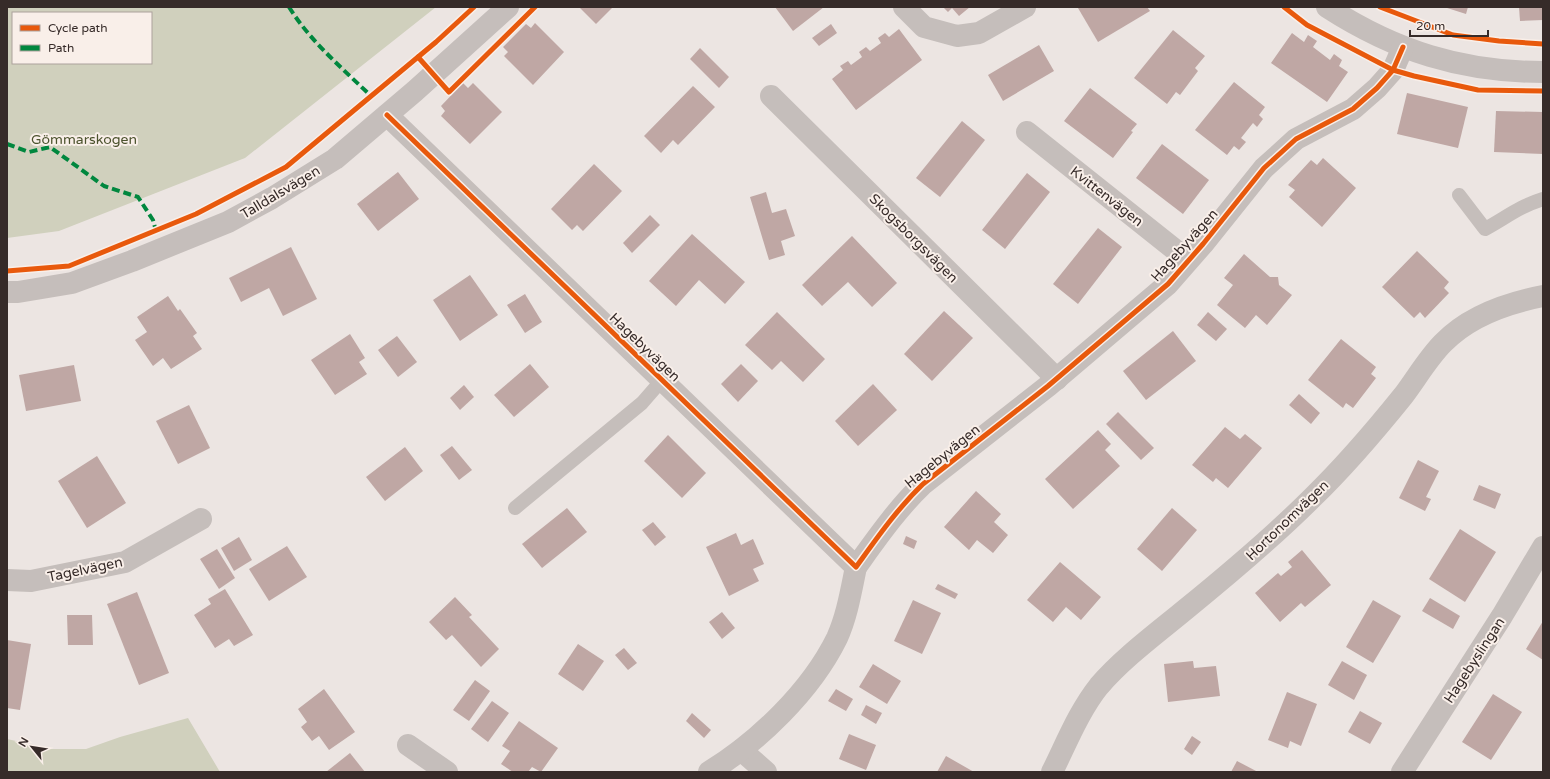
<svg xmlns="http://www.w3.org/2000/svg" width="1550" height="779" font-family="'Varela Round',sans-serif">
  <style>
    .green { fill: #d0d0bd; fill-rule: evenodd }
    .building { fill: #bfa7a4 }
    .lines { fill: none; stroke-linecap: round; stroke-linejoin: round }
    .lane { stroke: #c5bebb; stroke-width: 14 }
    .street { stroke: #c5bebb; stroke-width: 22 }
    .quiet { stroke: #00873e; stroke-width: 4; stroke-dasharray: 8 4; stroke-linecap: butt }
    .cycleway-casing { stroke: #f9efe9; stroke-width: 8 }
    .cycleway { stroke: #e8590c; stroke-width: 5 }
    .labels { text-anchor: middle; stroke-width: 4; stroke-linejoin: round; paint-order: stroke }
    .park-label { font-size: 14px; fill: #4c532e; stroke: #f9efe9 }
    .street-label { font-size: 14px; fill: #362b29; stroke: #f9efe9 }
  </style>
  <rect width="100%" height="100%" fill="#ece5e2"/>
  <g class="green">
    <path d="M7 7H436L245 158 59 231 7 238ZM13 13H151V63H13Z"/>
    <path d="M188 718 220 772H7V739L52 749H86L120 737Z"/>
  </g>
  <g class="building">
    <path d="M579 7H613L596 24Z"/>
    <path d="M775 7H824L793 31Z"/>
    <path d="M943 7H970L959 16 952 8 948 12Z"/>
    <path d="M1080 7H1147L1150 11 1098 42 1078 8Z"/>
    <path d="M1444 7H1468L1466 14Z"/>
    <path d="M1519 7H1543V20L1520 21Z"/>
    <path d="M535 23 564 52 533 85 504 56 508 52 503 47 526 24 531 28Z"/>
    <path d="M831 24 837 33 819 46 812 38Z"/>
    <path d="M899 29 922 60 856 110 832 79 843 70 840 66 848 61 851 65 862 57 859 52 866 47 870 51 881 43 878 38 885 33 889 37Z"/>
    <path d="M1173 30 1205 56 1195 68 1198 71 1180 95 1176 92 1167 104 1134 78Z"/>
    <path d="M1292 33 1304 42 1308 35 1317 41 1313 47 1330 60 1334 54 1342 60 1339 66 1348 72 1327 102 1271 63Z"/>
    <path d="M1039 45 1054 71 1003 101 988 75Z"/>
    <path d="M700 48 729 77 719 88 690 59Z"/>
    <path d="M1234 82 1265 107 1259 115 1263 119 1257 127 1253 123 1241 138 1246 142 1239 150 1234 146 1227 155 1195 130Z"/>
    <path d="M463 83 468 88 473 83 502 112 470 144 441 116 445 111 441 106Z"/>
    <path d="M693 86 715 107 678 145 673 140 661 153 644 136Z"/>
    <path d="M1090 88 1137 124 1131 131 1133 132 1113 158 1064 121Z"/>
    <path d="M1407 93 1468 107 1458 148 1397 134Z"/>
    <path d="M1496 111 1543 112V154L1494 152Z"/>
    <path d="M962 121 985 140 940 197 916 178Z"/>
    <path d="M1162 144 1209 180 1183 214 1136 178Z"/>
    <path d="M1323 158 1356 188 1322 227 1289 197 1295 190 1288 185 1311 160 1317 165Z"/>
    <path d="M594 164 622 191 583 231 577 225 572 230 551 209Z"/>
    <path d="M398 172 419 199 378 231 357 204Z"/>
    <path d="M1027 173 1050 192 1005 249 982 230Z"/>
    <path d="M766 192 772 213 786 209 795 236 781 241 785 255 769 260 750 197Z"/>
    <path d="M650 215 660 225 632 253 623 243Z"/>
    <path d="M1098 228 1122 247 1078 304 1053 284Z"/>
    <path d="M692 234 745 282 725 304 699 280 676 306 649 281Z"/>
    <path d="M852 236 897 283 872 307 848 282 822 306 802 285Z"/>
    <path d="M291 247 317 299 283 316 269 288 241 302 229 278Z"/>
    <path d="M1417 251 1449 282 1444 288 1449 293 1425 318 1420 312 1414 318 1382 287Z"/>
    <path d="M1244 254 1270 277H1278L1279 285 1292 295 1267 325 1256 315 1245 328 1217 305 1233 285 1224 278Z"/>
    <path d="M470 275 498 315 460 341 433 300Z"/>
    <path d="M525 294 542 322 525 333 507 305Z"/>
    <path d="M168 296 178 311 180 309 197 333 193 336 202 349 171 369 163 358 153 366 135 340 147 332 137 317Z"/>
    <path d="M944 311 973 338 932 381 904 354Z"/>
    <path d="M777 312 825 359 803 382 781 361 772 370 745 345Z"/>
    <path d="M1208 312 1227 329 1216 341 1197 325Z"/>
    <path d="M1173 331 1196 361 1146 400 1123 371Z"/>
    <path d="M350 334 365 358 359 362 367 374 335 395 311 360Z"/>
    <path d="M397 336 417 362 398 377 378 350Z"/>
    <path d="M1341 339 1376 367 1371 374 1376 378 1353 408 1346 403 1343 408 1308 380Z"/>
    <path d="M530 364 549 387 514 417 494 395Z"/>
    <path d="M741 364 758 381 738 402 721 384Z"/>
    <path d="M74 365 81 401 26 411 19 375Z"/>
    <path d="M873 384 897 410 858 446 835 421Z"/>
    <path d="M464 385 474 397 460 410 450 398Z"/>
    <path d="M1299 394 1320 413 1311 424 1289 405Z"/>
    <path d="M189 405 210 448 178 464 156 421Z"/>
    <path d="M1118 412 1154 448 1141 460 1106 424Z"/>
    <path d="M1225 427 1240 439 1245 434 1262 448 1228 488 1216 478 1213 482 1192 465Z"/>
    <path d="M1098 430 1111 444 1105 450 1120 466 1073 509 1045 479Z"/>
    <path d="M668 435 706 473 682 498 644 461Z"/>
    <path d="M452 446 472 470 459 480 440 455Z"/>
    <path d="M405 447 423 471 385 501 366 477Z"/>
    <path d="M97 456 126 503 87 528 58 481Z"/>
    <path d="M1418 460 1439 471 1426 497 1431 499 1425 511 1399 498Z"/>
    <path d="M1479 485 1501 494 1495 509 1473 500Z"/>
    <path d="M976 491 1001 514 994 522 1008 535 993 553 977 540 969 550 944 527Z"/>
    <path d="M567 508 587 532 542 568 522 544Z"/>
    <path d="M1172 508 1197 530 1162 571 1137 549Z"/>
    <path d="M653 522 666 537 655 546 642 530Z"/>
    <path d="M1460 529 1496 552 1465 602 1429 579Z"/>
    <path d="M736 533 741 545 753 539 764 564 753 569 759 581 729 596 706 547Z"/>
    <path d="M906 536 917 541 914 549 903 544Z"/>
    <path d="M239 537 252 560 234 571 221 548Z"/>
    <path d="M287 546 307 577 269 601 249 569Z"/>
    <path d="M217 549 235 578 219 589 200 559Z"/>
    <path d="M1302 550 1331 585 1305 607 1301 603 1280 622 1255 593 1278 573 1281 576 1292 567 1288 562Z"/>
    <path d="M1060 562 1101 597 1081 620 1066 607 1053 622 1027 600Z"/>
    <path d="M938 584 958 594 955 599 935 589Z"/>
    <path d="M225 589 253 635 234 646 229 639 215 648 194 615 211 604 208 599Z"/>
    <path d="M137 592 169 673 139 685 107 604Z"/>
    <path d="M455 597 472 615 469 617 499 649 481 667 452 635 446 640 429 622Z"/>
    <path d="M1430 598 1460 616 1453 629 1422 611Z"/>
    <path d="M913 600 941 613 922 654 894 641Z"/>
    <path d="M1373 600 1401 616 1373 663 1346 647Z"/>
    <path d="M722 612 735 628 722 639 709 622Z"/>
    <path d="M67 615H92L93 645H68Z"/>
    <path d="M1543 621V660L1526 649Z"/>
    <path d="M7 640 31 644 20 710 7 708Z"/>
    <path d="M578 644 604 661 583 691 558 674Z"/>
    <path d="M624 648 637 663 628 670 615 655Z"/>
    <path d="M1193 661 1194 668 1216 666 1220 696 1168 702 1164 664Z"/>
    <path d="M1342 661 1367 675 1354 700 1328 685Z"/>
    <path d="M873 664 901 681 887 704 859 687Z"/>
    <path d="M475 680 490 691 469 721 453 710Z"/>
    <path d="M324 689 355 732 329 750 319 736 312 741 301 727 307 722 298 709Z"/>
    <path d="M836 689 853 699 846 711 828 701Z"/>
    <path d="M1287 692 1317 704 1301 746 1290 741 1288 748 1268 740Z"/>
    <path d="M1493 694 1522 712 1491 760 1462 742Z"/>
    <path d="M492 701 509 713 488 742 471 729Z"/>
    <path d="M866 705 882 713 876 724 861 715Z"/>
    <path d="M1360 711 1382 723 1370 744 1348 732Z"/>
    <path d="M692 713 711 730 704 738 686 721Z"/>
    <path d="M519 721 558 748 541 772 532 767 528 772H513L501 764 510 751 502 746Z"/>
    <path d="M849 734 876 745 866 770 839 759Z"/>
    <path d="M1192 736 1201 742 1192 755 1184 749Z"/>
    <path d="M350 753 365 772H326Z"/>
    <path d="M946 756 974 772H937Z"/>
    <path d="M1237 761 1258 772H1231Z"/>
  </g>
  <g class="lines">
    <g class="lane">
      <path d="M1459 195 1485 229C1507 217 1518 207 1543 199"/>
      <path d="M515 508 642 403 662 380"/>
    </g>
    <g class="street">
      <path d="M904 7 924 27 957 36 979 33 1025 7"/>
      <path d="M1327 7C1395 51 1462 72 1543 72"/>
      <path d="M771 96 1057 379"/>
      <path d="M387 115 856 567C877 538 897 509 923 484L1048 386 1168 284 1203 244 1264 168 1296 139 1353 109 1377 88 1393 70 1403 47"/>
      <path d="M1027 132 1188 260"/>
      <path d="M7 292H18L72 283 132 261 228 222 272 198 335 159 415 91 508 7"/>
      <path d="M7 580 31 581 125 562 201 519"/>
      <path d="M408 745 447 772"/>
      <path d="M741 750 766 772"/>
      <path d="M709 772C758 742 811 691 837 638 847 616 851 591 856 567"/>
      <path d="M1052 772C1066 744 1079 711 1099 686 1123 658 1157 633 1186 609 1229 574 1272 538 1312 498 1345 466 1374 432 1403 396 1416 379 1428 358 1443 343 1469 316 1507 303 1543 296"/>
      <path d="M1402 772 1502 616 1543 547"/>
    </g>
    <g class="quiet">
      <path d="M289 7C310 41 342 68 371 96"/>
      <path d="M7 144 29 152 50 147 104 186 138 197 153 220 156 231"/>
    </g>
    <g class="cycleway-casing">
      <g id="cycleway">
        <path d="M1284 7 1307 25 1393 70 1414 76 1478 90 1543 91"/>
        <path d="M1380 7 1453 35 1499 41 1543 44"/>
        <path d="M418 57 449 92 535 7"/>
        <path d="M387 115 856 567C877 538 897 509 923 484L1048 386 1168 284 1203 244 1264 168 1296 139 1353 109 1377 88 1393 70 1403 47"/>
        <path d="M7 271 69 266 196 214 286 167 436 42 474 7"/>
      </g>
    </g>
    <use href="#cycleway" class="cycleway"/>
  </g>
  <g class="labels">
    <g class="park-label">
      <text x="84" y="144">Gömmarskogen</text>
    </g>
    <g class="street-label">
      <text transform="translate(280 192) rotate(-31)" y="5">Talldalsvägen</text>
      <text transform="translate(1107 196) rotate(38)" y="5">Kvittenvägen</text>
      <text transform="translate(914 238) rotate(45)" y="5">Skogsborgsvägen</text>
      <text transform="translate(1184 245) rotate(-48)" y="5">Hagebyvägen</text>
      <text transform="translate(645 347) rotate(44)" y="5">Hagebyvägen</text>
      <text transform="translate(942 456) rotate(-39)" y="5">Hagebyvägen</text>
      <text transform="translate(1287 520) rotate(-44)" y="5">Hortonomvägen</text>
      <text transform="translate(85 569) rotate(-12)" y="5">Tagelvägen</text>
      <text transform="translate(1474 660) rotate(-57)" y="5">Hagebyslingan</text>
    </g>
  </g>
  <rect width="1550" height="779" fill="none" stroke="#362b29" stroke-width="16"/>
  <rect x="12" y="12" width="140" height="52" fill="#f9efe9" stroke="#aba19c"/>
  <rect x="20" y="25" width="20" height="6" fill="#e8590c" stroke="#aba19c"/>
  <text x="48" y="32" font-size="12" fill="#362b29">Cycle path</text>
  <rect x="20" y="45" width="20" height="6" fill="#00873e" stroke="#aba19c"/>
  <text x="48" y="52" font-size="12" fill="#362b29">Path</text>
  <g transform="translate(32 747) rotate(300)" stroke="#f9efe9" stroke-width="3" paint-order="stroke">
  <path d="M0-3L7 15L0 10L-7 15Z" fill="#362b29"/>
  <text y="-6" font-size="11" font-weight="bold" text-anchor="middle" fill="#362b29">N</text>
  </g>
  <path d="M1410 30v6h78v-6" fill="none" stroke="#362b29" stroke-width="2"/>
  <text x="1416" y="30" font-size="12" fill="#362b29" stroke="#f9efe9" stroke-width="3" paint-order="stroke">20 m</text>
</svg>
